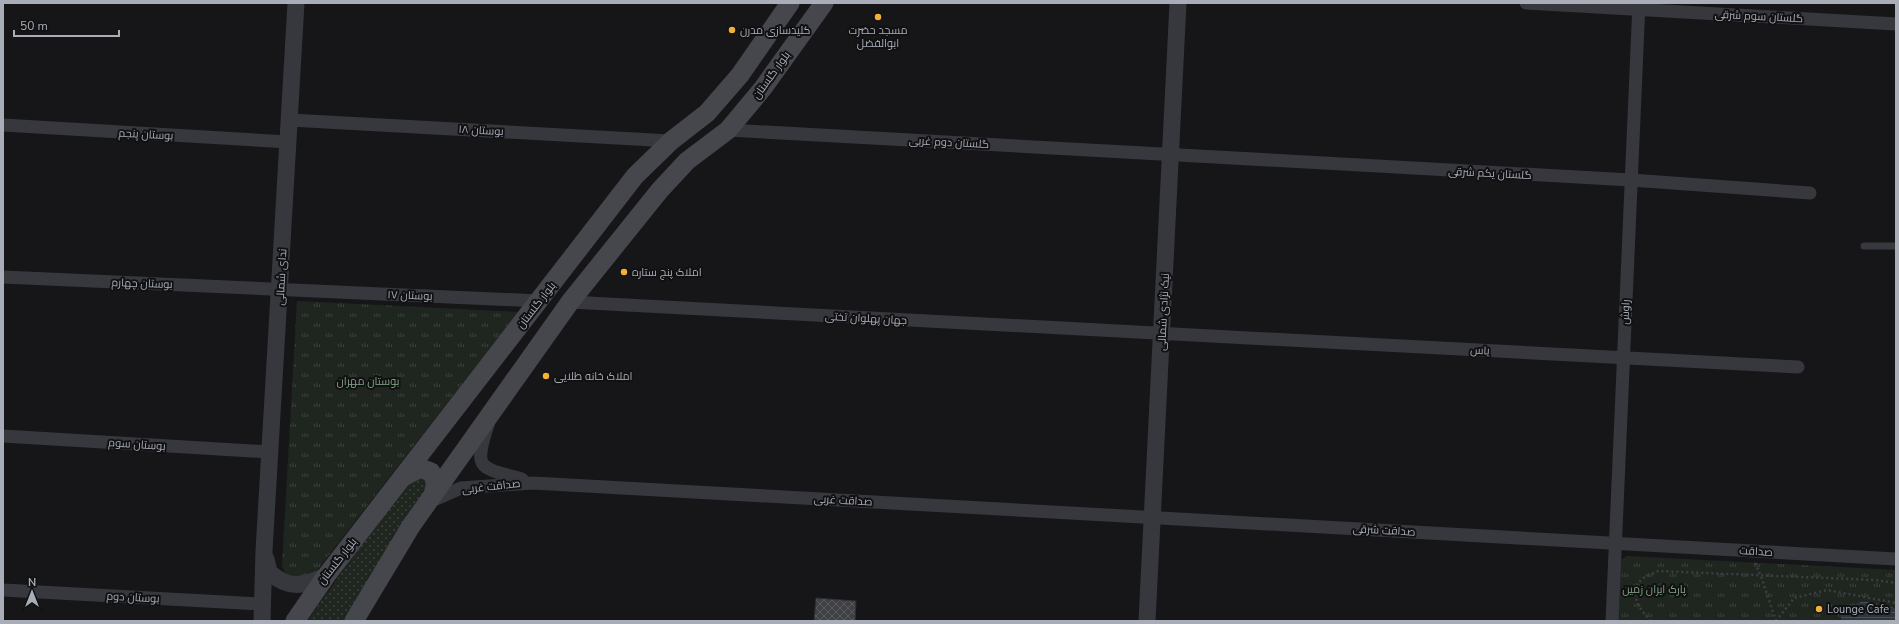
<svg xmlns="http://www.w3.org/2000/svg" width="1899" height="624" font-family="'Nunito Sans',Cairo,sans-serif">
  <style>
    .grass { fill: url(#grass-dots) }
    .park { fill: url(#park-tufts) }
    .water { fill: url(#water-rules) }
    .building { fill: url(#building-cross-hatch); stroke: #303034 }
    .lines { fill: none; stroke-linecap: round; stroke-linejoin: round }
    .path { stroke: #3d3f44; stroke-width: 2.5; stroke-dasharray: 2 3; stroke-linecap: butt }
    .service { stroke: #37383d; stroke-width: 7 }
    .minor { stroke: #37383d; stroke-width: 13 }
    .tertiary { stroke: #37383d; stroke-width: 17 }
    .secondary { stroke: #45474d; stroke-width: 19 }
    .poi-dot { fill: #f2b134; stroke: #111113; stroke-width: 1.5 }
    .labels { text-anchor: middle; stroke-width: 4; stroke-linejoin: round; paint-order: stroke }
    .street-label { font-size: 11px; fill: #a8adb8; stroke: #111113 }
    .poi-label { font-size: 11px; fill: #a8adb8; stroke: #111113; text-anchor: start }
    .park-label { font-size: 11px; fill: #7fa381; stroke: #111113 }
  </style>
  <defs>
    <pattern id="grass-dots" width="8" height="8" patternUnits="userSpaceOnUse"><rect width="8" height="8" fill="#1e261f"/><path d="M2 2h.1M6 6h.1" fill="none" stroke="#3c433d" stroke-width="1.8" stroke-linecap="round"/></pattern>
    <pattern id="park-tufts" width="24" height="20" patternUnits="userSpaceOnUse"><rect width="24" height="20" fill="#1e261f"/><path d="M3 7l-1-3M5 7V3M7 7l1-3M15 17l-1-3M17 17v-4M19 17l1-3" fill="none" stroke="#3c433d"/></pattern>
    <pattern id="water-rules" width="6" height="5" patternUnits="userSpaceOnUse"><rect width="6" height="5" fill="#2c353c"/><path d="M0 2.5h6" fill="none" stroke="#485056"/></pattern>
    <pattern id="building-cross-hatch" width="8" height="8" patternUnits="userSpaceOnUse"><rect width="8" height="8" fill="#404145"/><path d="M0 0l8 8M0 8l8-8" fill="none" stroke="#595a5e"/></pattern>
  </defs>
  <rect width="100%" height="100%" fill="#161618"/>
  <path class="grass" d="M415 477 425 478 430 490 347 621H307L407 481Z"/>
  <g class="park">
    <path d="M297 301 518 312 311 578 287 577 282 566Z"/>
    <path d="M1628 556 1896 570V621H1614L1620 560Z"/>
  </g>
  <path class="water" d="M1861 602H1869L1875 607 1888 606 1896 609V621H1841V616L1848 607Z"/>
  <path class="building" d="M816 598 856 601 855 621H814Z"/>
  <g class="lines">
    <g class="path">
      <path d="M1755 563 1761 576 1776 621"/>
      <path d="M1651 621C1640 610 1628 594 1641 580 1645 576 1653 574 1658 571L1875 580 1896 583"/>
      <path d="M1776 621 1794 598 1827 590 1896 603"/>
    </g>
    <path class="service" d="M1864 246H1896"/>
    <g class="minor">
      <path d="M1526 3 1896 24"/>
      <path d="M290 120 671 141"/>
      <path d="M3 125 288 142"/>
      <path d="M728 130 1631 180 1810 193"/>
      <path d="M3 277 539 301"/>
      <path d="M570 302 1798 367"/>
      <path d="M488 425C473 470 479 467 522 479"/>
      <path d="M3 436 270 452"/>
      <path d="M429 502 461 488 533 483 1896 559"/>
      <path d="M3 590 262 604"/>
      <path d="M1612 621 1639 3"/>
    </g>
    <g class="tertiary">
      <path d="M266 559 269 572C289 590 303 586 326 576"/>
      <path d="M262 621 264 551 296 3"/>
      <path d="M1147 621 1178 3"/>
    </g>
    <g class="secondary">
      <path d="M403 477 420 468 431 472 436 482 433 495"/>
      <path d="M295 621 326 576 635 176 671 141 707 113 740 75 790 3"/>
      <path d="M354 621 411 526 570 302 660 190 687 161 728 130 763 88 824 3"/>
    </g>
  </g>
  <g class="poi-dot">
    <circle cx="878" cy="17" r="4"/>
    <circle cx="732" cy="30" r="4"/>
    <circle cx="624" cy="272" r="4"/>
    <circle cx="546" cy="376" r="4"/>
    <circle cx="1819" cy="609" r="4"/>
  </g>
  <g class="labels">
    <g class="street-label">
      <text transform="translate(1759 16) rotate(3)" y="4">گلستان سوم شرقی</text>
      <text transform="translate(771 75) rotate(-54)" y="4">بلوار گلستان</text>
      <text transform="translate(481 130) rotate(3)" y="4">بوستان ۱۸</text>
      <text transform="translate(146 134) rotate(3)" y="4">بوستان پنجم</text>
      <text transform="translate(949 142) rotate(3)" y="4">گلستان دوم غربی</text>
      <text transform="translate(1490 173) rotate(3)" y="4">گلستان یکم شرقی</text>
      <text transform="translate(281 277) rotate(-87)" y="4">ندای شمالی</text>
      <text transform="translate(142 283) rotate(2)" y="4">بوستان چهارم</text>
      <text transform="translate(410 295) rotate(2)" y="4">بوستان ۱۷</text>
      <text transform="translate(536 305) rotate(-52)" y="4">بلوار گلستان</text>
      <text transform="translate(1163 312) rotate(-87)" y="4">نیک نژادی شمالی</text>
      <text transform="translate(1625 312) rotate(-87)" y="4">راوش</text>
      <text transform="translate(866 318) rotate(3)" y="4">جهان پهلوان تختی</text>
      <text transform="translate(1480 350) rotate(3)" y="4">یاس</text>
      <text transform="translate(137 444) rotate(4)" y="4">بوستان سوم</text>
      <text transform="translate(491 486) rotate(-6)" y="4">صداقت غربی</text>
      <text transform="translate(843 500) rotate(3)" y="4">صداقت غربی</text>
      <text transform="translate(1384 530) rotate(3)" y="4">صداقت شرقی</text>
      <text transform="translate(1756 551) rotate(3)" y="4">صداقت</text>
      <text transform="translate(337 561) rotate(-52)" y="4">بلوار گلستان</text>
      <text transform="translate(133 597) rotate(3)" y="4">بوستان دوم</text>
    </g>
    <g class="poi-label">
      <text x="740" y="34">کلیدسازی مدرن</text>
      <text x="878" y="34" text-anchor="middle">مسجد حضرت<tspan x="878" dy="13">ابوالفضل</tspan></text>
      <text x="632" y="276">املاک پنج ستاره</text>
      <text x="554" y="380">املاک خانه طلایی</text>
      <text x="1827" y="613">Lounge Cafe</text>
    </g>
    <g class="park-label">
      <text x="368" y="385">بوستان مهران</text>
      <text x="1654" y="593">پارک ایران زمین</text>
    </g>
  </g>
  <rect width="1899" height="624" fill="none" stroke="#a8adb8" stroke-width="8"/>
  <g transform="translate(32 592)" stroke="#111113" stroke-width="3" paint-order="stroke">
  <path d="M0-3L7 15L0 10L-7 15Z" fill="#a8adb8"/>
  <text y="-6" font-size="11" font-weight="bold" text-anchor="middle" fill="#a8adb8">N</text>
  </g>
  <path d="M14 30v6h105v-6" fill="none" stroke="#a8adb8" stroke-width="2"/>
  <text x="20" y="30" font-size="12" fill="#a8adb8" stroke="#111113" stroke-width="3" paint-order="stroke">50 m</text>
</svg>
